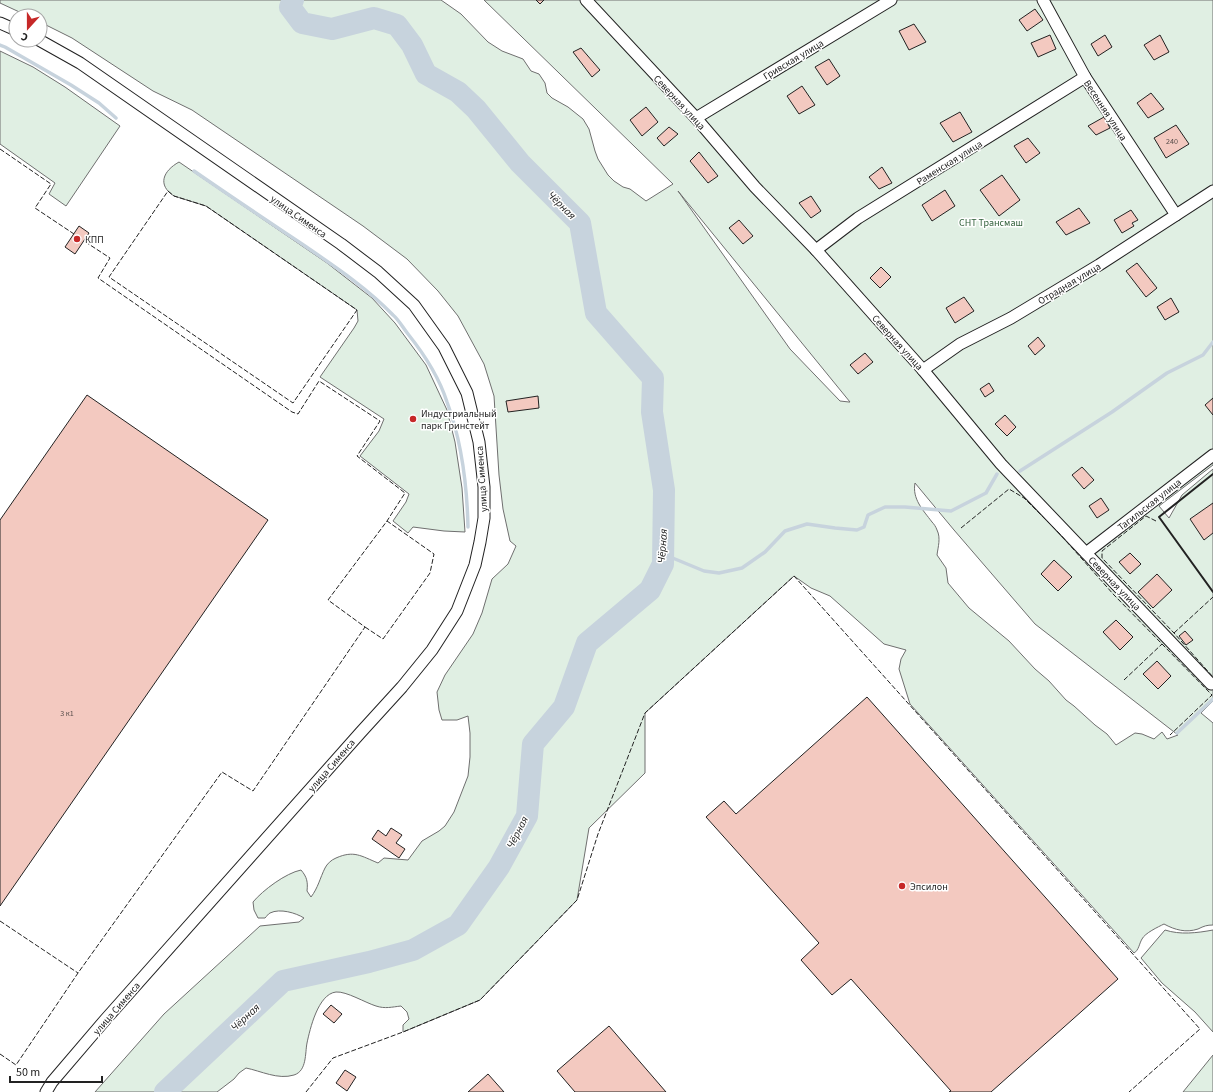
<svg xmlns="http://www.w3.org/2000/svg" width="1213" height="1092" font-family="'Source Sans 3',sans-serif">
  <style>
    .green { fill: #e0efe3; stroke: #6f6f6f; fill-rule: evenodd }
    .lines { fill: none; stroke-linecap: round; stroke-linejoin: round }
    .stream { stroke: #c7d3dd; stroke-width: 3.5 }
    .river { stroke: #c7d3dd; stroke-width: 22 }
    .building { fill: #f3c9c0; stroke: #222 }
    .minor-casing { stroke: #222; stroke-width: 13 }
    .minor { stroke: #fff; stroke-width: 11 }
    .fence { stroke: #222; stroke-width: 1; stroke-dasharray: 5 2; stroke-linecap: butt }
    .wall { stroke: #222; stroke-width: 2 }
    .poi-dot { fill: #c62828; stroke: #fff; stroke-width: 1.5 }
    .labels { text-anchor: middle; stroke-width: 3; stroke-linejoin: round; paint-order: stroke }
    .number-label { font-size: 8px; fill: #564c4a }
    .street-label { font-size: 10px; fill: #222; stroke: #fff }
    .park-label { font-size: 10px; fill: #2f5e38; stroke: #fff }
    .poi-label { font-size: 10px; fill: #222; stroke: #fff; text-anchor: start }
    .water-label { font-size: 11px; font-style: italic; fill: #222; stroke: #fff }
  </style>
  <rect width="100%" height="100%" fill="#fff"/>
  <g class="green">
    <path d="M0 0H441L461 14 488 42 502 51 523 59 531 71 539 74 545 83 547 93 552 98 568 107 583 119 589 129 595 151 598 159 608 175 614 181 623 187 630 189 646 201 673 184 484 0H1213V465L1159 506 1169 518 1182 495 1213 469V701L1201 713 1213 723V925C1207 925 1204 926 1198 929 1186 933 1175 930 1164 924 1158 927 1145 933 1142 939 1139 944 1139 950 1134 953L910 704 899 669 901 659 906 650 884 644 830 596 811 588 794 576 645 713V773L589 828 577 900 480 1000 403 1032V1025L409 1019 407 1012 401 1006C392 1007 385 1009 376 1006 366 1003 346 991 336 992 318 994 310 1029 307 1043 305 1053 307 1071 294 1075 278 1080 261 1071 246 1068L239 1073 234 1079 217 1092H95L164 1014 260 926 299 922 304 918C296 913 280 908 270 913 268 914 267 916 265 918H258L254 910 253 902C263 890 286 873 301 870 307 877 308 882 307 891L311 897C318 888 320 878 325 868 327 864 331 860 336 858 354 850 361 856 378 863L384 858 408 860 422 841 439 831 445 826 454 812 468 776 470 757V733L468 716 457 720H442L439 710 437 692 445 675 473 634 482 613 492 579 508 564 516 546 510 541 503 509 499 475 494 396 484 364 458 316 438 291 407 259 363 226 192 110 153 91 72 38 40 22V16H28L0 3ZM678 191 850 402H849L840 401 790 349ZM915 483 954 530 1035 624 1178 735 1167 739 1162 732 1154 739 1142 734 1135 733 1116 745 1107 734 1095 725 1074 706 1066 700 1049 681 1035 669 1009 641 969 608 948 583 946 568 937 555C938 547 941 538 937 530 936 527 934 524 932 522 923 510 912 499 915 483Z"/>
    <path d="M0 51 33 67 65 87 120 126 66 206 49 194 55 183 0 144Z"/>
    <path d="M179 162 327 263 372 298 395 323 426 365 447 410 455 442 462 488 465 532 444 531 413 527 408 533 393 521 406 502 409 494 360 456 379 431 384 419 320 377 354 328 358 321 357 310 206 206 174 196C157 185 163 171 179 162Z"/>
    <path d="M1165 930C1180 935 1197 933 1213 930V1032L1195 1012 1162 983 1141 958Z"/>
    <path d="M1213 1055V1092H1183Z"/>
  </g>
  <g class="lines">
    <g class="stream">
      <path d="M0 45 5 47 71 85 99 103 116 118"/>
      <path d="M194 171C230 196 266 220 302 244 334 266 366 287 393 315 399 320 403 328 408 334 424 354 439 377 447 402 462 442 467 485 468 527"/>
      <path d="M1020 471 1112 412 1167 373 1203 355 1213 342"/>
      <path d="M663 554 704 571 719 573 742 568 765 552 785 531 807 524 835 528 857 530 864 527 868 515 885 507H905L951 511 986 493 997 474"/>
      <path d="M1177 733 1213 699"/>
    </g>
    <path class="river" d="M165 1092 283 981 369 962 413 950 458 925 499 867 527 816 533 744 564 707 587 643 650 590 663 564 664 490 652 412 653 378 596 313 580 223 520 163 476 109 458 92 426 74 412 45 397 25 374 18 332 29 302 23 290 7 293 0"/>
  </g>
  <g class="building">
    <path d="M536 0H544L540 4Z"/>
    <path d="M1035 9 1043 20 1027 31 1019 20Z"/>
    <path d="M914 24 926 42 909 50 899 31Z"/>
    <path d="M1050 35 1056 49 1038 57 1031 43Z"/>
    <path d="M1105 35 1112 47 1098 56 1091 44Z"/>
    <path d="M1160 35 1169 52 1154 60 1144 45Z"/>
    <path d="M581 48 600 70 592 77 573 52Z"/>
    <path d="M829 59 840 76 827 85 815 67Z"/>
    <path d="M802 86 815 105 799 114 787 96Z"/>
    <path d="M1151 93 1164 109 1148 118 1137 103Z"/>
    <path d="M646 107 658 122 642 136 630 120Z"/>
    <path d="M960 112 972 132 953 142 940 123Z"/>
    <path d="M1104 117 1110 128 1096 135 1088 126Z"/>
    <path d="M1176 125 1189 144 1166 158 1154 138Z"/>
    <path d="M669 127 678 134 664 146 657 138Z"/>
    <path d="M1028 138 1040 153 1026 163 1014 146Z"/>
    <path d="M699 152 718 176 708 183 690 161Z"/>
    <path d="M882 167 892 183 879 189 869 177Z"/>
    <path d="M1002 175 1020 200 999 216 980 190Z"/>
    <path d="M945 190 955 206 932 221 922 205Z"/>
    <path d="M811 196 821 211 811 218 799 203Z"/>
    <path d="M1079 208 1090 223 1066 235 1056 222Z"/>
    <path d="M1131 210 1138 220 1132 223 1134 226 1122 233 1114 220Z"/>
    <path d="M739 220 753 236 743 244 729 228Z"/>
    <path d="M79 226 89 233 75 254 65 247Z"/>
    <path d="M1137 263 1157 288 1146 297 1126 271Z"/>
    <path d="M881 267 891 277 880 288 870 278Z"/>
    <path d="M964 297 974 311 955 323 946 308Z"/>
    <path d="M1171 298 1179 312 1165 320 1157 307Z"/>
    <path d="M1038 337 1045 346 1035 355 1028 346Z"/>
    <path d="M865 353 873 362 858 374 850 365Z"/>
    <path d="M989 383 994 391 985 397 980 389Z"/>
    <path d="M87 395 268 520 0 906V520Z"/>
    <path d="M538 396 539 408 508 412 506 401Z"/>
    <path d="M1213 398V415L1205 405Z"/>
    <path d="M1005 415 1016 427 1007 436 995 424Z"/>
    <path d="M1082 467 1094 480 1084 489 1072 475Z"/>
    <path d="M1101 498 1109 510 1097 518 1089 506Z"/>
    <path d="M1213 503V533L1204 540 1190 519Z"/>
    <path d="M1130 553 1141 564 1130 574 1119 562Z"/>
    <path d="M1054 560 1072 577 1058 591 1041 574Z"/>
    <path d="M1157 574 1172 590 1153 608 1138 592Z"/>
    <path d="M1116 620 1133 637 1120 650 1103 632Z"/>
    <path d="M1185 631 1193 640 1186 645 1179 636Z"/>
    <path d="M1157 661 1171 676 1158 689 1143 674Z"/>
    <path d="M867 697 1118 979 991 1092H949L951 1091 851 979 832 995 801 960 819 943 706 817 724 801 736 814Z"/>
    <path d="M391 828 402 835 396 843 405 849 399 858 372 839 378 830 386 836Z"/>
    <path d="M331 1005 342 1014 334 1023 323 1014Z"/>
    <path d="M609 1026 666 1092H575L557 1071Z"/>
    <path d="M345 1070 356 1077 347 1091 336 1083Z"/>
    <path d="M488 1074 504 1092H468Z"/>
  </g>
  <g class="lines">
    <g class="minor-casing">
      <g id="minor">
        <path d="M586 0 696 118 755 187 816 250 923 370 1001 464 1211 684"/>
        <path d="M1043 0 1085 77 1176 215"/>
        <path d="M0 23 16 30"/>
        <path d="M39 40 80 63 341 244 378 272 414 305 444 347 467 393 479 442 484 487V518L480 542 475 565 457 611 432 650 402 687 361 732 105 1020 52 1082 46 1092"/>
        <path d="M696 118 891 0"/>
        <path d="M816 250 858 218 1085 77"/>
        <path d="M923 370 960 344 1011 318 1099 265 1213 191"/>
        <path d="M1086 553 1213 455"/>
      </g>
    </g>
    <use href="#minor" class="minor"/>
    <g class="fence">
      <path d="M0 149 51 184 35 208 74 234"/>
      <path d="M168 191 174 196 206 206 357 310 293 403 109 277Z"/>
      <path d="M1156 521 1146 516 1102 551V558L1174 633 1213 677"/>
      <path d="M961 528 1009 489 1024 498 1059 533 1114 595 1212 695 1170 735"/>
      <path d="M365 627 383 639 430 573 434 554 387 521"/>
      <path d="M1174 633 1213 597"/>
      <path d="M1124 680 1162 644"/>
      <path d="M0 921 78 973"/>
      <path d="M0 1054 16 1065 78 973 222 772 253 791 365 627 328 600 387 521 405 493 357 456 380 421 319 381 298 414 292 412 98 278 110 258 84 241"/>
      <path d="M306 1092 333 1058 403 1032 480 1000 577 900 598 834 645 713 794 576 1200 1029 1129 1092"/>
    </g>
    <path class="wall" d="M1213 474 1159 517 1213 592"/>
  </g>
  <g class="poi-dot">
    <circle cx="77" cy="239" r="4"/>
    <circle cx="413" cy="419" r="4"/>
    <circle cx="902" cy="886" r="4"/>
  </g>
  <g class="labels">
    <g class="number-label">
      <text x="1172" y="144">240</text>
      <text x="67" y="716">3 к1</text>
    </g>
    <g class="street-label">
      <text transform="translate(793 59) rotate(-31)" y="4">Гривская улица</text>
      <text transform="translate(680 102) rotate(47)" y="4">Северная улица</text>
      <text transform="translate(1106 110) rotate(57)" y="4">Весенняя улица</text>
      <text transform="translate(949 162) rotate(-32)" y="4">Раменская улица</text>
      <text transform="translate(299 216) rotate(35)" y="4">улица Сименса</text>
      <text transform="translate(1069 283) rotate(-31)" y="4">Отрадная улица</text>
      <text transform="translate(898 342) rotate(48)" y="4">Северная улица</text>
      <text transform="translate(481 479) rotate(-94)" y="4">улица Сименса</text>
      <text transform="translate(1149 504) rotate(-38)" y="4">Тагильская улица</text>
      <text transform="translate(1115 583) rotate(46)" y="4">Северная улица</text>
      <text transform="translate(331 765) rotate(-49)" y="4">улица Сименса</text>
      <text transform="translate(116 1008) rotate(-49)" y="4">улица Сименса</text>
    </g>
    <g class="park-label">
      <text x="991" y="226">СНТ Трансмаш</text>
    </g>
    <g class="poi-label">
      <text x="85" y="243">КПП</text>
      <text x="421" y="417">Индустриальный<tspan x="421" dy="12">парк Гринстейт</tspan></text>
      <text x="910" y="890">Эпсилон</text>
    </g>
    <g class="water-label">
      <text transform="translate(562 205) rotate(45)" y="4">Чёрная</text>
      <text transform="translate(662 546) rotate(-86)" y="4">Чёрная</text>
      <text transform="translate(517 832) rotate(-63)" y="4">Чёрная</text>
      <text transform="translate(245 1017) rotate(-43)" y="4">Чёрная</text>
    </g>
  </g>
  <g transform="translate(28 28) rotate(201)"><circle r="19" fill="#ffffff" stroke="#a7a7a7"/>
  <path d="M0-3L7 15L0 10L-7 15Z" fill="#c62828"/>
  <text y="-6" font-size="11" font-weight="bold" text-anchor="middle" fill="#222222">С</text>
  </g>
  <path d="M10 1076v6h92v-6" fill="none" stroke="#222222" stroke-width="2"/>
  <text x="16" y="1076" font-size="12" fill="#222222" stroke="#ffffff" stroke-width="3" paint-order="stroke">50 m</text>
</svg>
